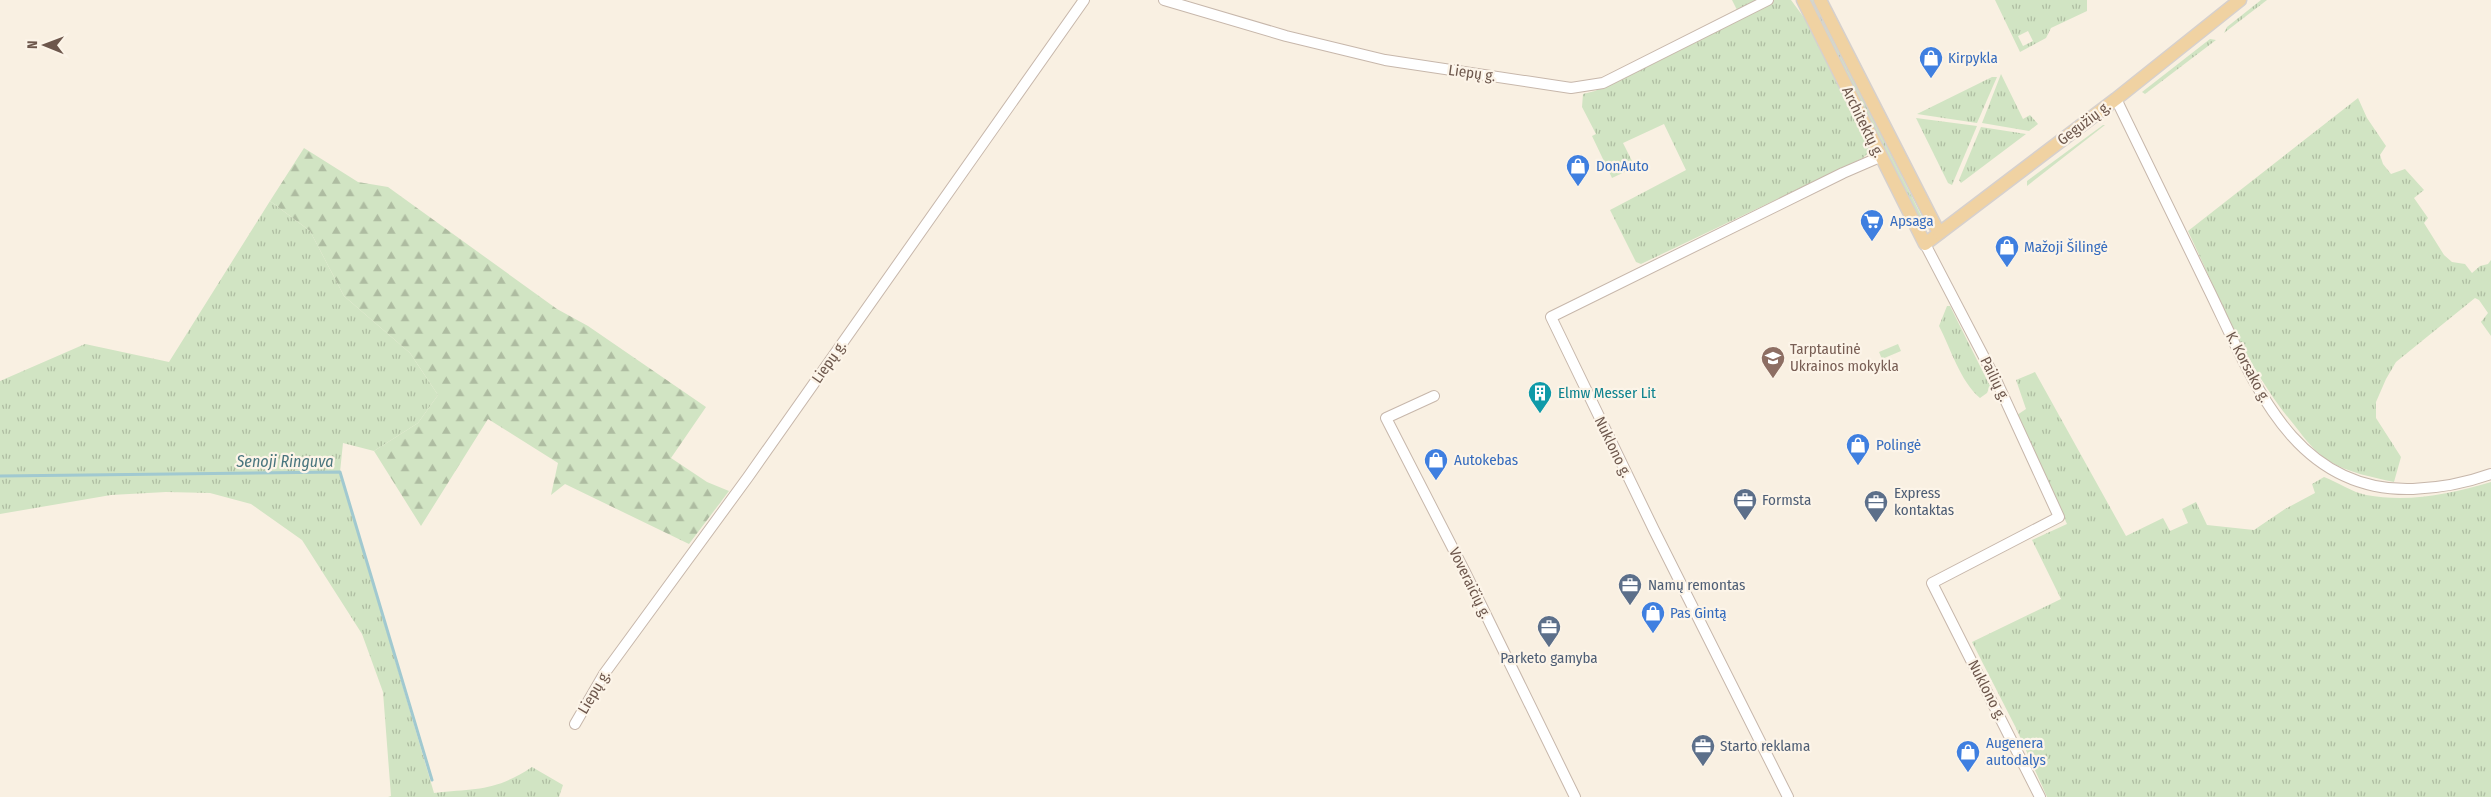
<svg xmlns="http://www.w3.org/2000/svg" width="2491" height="797" font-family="'Fira Sans Condensed',sans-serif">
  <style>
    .grass { fill: url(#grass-tufts); fill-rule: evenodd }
    .forest { fill: url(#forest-firs) }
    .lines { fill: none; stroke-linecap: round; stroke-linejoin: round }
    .stream { stroke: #a1c9d0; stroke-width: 3 }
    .minor-casing { stroke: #c7b7ab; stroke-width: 12 }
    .major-casing { stroke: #d6d0cd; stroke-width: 15 }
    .minor { stroke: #fff; stroke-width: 10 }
    .major { stroke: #f0d2a2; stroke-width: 12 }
    .labels { text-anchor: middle; stroke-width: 4.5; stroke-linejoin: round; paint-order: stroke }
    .shop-label { font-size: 15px; fill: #366cbe; stroke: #fcf4e8; text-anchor: start }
    .street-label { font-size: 15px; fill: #6d574c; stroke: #fcf4e8 }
    .education-label { font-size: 15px; fill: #785e54; stroke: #fcf4e8; text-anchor: start }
    .culture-label { font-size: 15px; fill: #0d838f; stroke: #fcf4e8; text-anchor: start }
    .service-label { font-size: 15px; fill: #4e5e75; stroke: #fcf4e8; text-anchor: start }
    .water-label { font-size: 16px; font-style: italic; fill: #49757e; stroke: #fcf4e8 }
  </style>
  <defs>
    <pattern id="grass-tufts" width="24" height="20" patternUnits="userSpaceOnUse" patternTransform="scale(1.25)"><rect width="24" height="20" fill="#d1e4c3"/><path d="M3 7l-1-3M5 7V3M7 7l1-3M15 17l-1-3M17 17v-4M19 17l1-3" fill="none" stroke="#aebca1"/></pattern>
    <pattern id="forest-firs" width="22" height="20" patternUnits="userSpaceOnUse" patternTransform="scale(1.25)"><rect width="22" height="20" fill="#d1e4c3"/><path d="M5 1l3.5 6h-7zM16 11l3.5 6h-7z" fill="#aebca1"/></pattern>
  </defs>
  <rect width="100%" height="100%" fill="#f9f0e2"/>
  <g class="grass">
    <path d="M1732 0H1758L1737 10Z"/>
    <path d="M1774 0H1791L1805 19 1869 148 1868 153 1863 158 1641 264 1636 262 1610 210 1686 170 1664 124 1623 143 1635 167 1612 178 1592 136 1596 134 1582 107 1583 94 1595 91Z"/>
    <path d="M1809 0H1814L1922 217 1918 220Z"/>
    <path d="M1995 0H2087V11L2051 28 2046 38 2020 52ZM2028 31 2033 41 2023 46 2018 36Z"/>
    <path d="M2261 0H2267L2224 33 2227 27Z"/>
    <path d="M2210 39 2216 40 2145 94 2142 92Z"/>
    <path d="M2001 74 2023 119 2030 115 2038 124 2029 131 1982 123Z"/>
    <path d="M1992 77H1997L1977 123 1917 114Z"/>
    <path d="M2358 98 2367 118 2386 146 2380 155 2383 164 2391 174 2405 169 2424 190 2414 198 2428 218 2424 223 2444 255 2452 262 2465 264 2472 273 2480 266 2488 264 2491 260V336L2481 322 2488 313 2479 300 2475 298 2396 362 2386 379 2376 402V418L2401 457 2394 482C2372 477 2349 473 2329 461 2315 452 2305 439 2295 426 2247 369 2219 297 2188 231Z"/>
    <path d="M1916 118 1977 126 1952 185 1948 183Z"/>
    <path d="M2103 125H2105L2027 186V181Z"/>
    <path d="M1981 127 2026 134 1961 183 1959 180Z"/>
    <path d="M270 201 310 231 344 296 410 353 438 395 418 423 374 451 343 443 340 472 434 793C477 788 494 792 532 767L563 785 559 797H388L391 796 383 692 362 634 302 540 251 504 210 493 166 492 111 495 0 514V381L85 344 169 362Z"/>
    <path d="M1947 306H1950L1990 386 1987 393 1980 398C1960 381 1951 349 1939 326Z"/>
    <path d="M1898 344 1901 351 1882 359 1879 352Z"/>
    <path d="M2035 372 2126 536 2163 518 2170 531 2188 523 2182 509 2196 502 2207 525 2254 530 2285 509 2315 493 2312 484 2324 477C2337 482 2352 492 2366 495 2409 503 2450 494 2491 482V797H2047L2016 728 1972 642 2061 599 2032 540 2067 524 2017 415 2026 409 2016 380Z"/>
  </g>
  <path class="forest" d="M304 148 358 182 388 187 557 309 588 326 706 407 671 458 707 482 729 491 689 544 565 484 551 495 558 463 488 419 421 526 374 451 418 423 438 395 410 353 344 296 310 231 270 201Z"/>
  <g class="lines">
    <path class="stream" d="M0 476 340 472 432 780"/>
    <g class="minor-casing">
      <g id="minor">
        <path d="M1164 0 1286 36 1385 60 1571 88 1603 83 1768 0"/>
        <path d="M2116 99C2147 162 2178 226 2209 290 2253 380 2293 493 2413 489 2440 488 2466 483 2491 474"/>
        <path d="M1925 244 1997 382 2059 517 1932 583 2040 797"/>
        <path d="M1434 396 1386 418 1465 572 1575 797"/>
        <path d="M575 724 604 674 748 477 1084 0"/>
        <path d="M1788 797 1654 530 1551 317 1843 173 1880 157"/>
      </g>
    </g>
    <g class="major-casing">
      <g id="major">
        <path d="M1803 0 1925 244 2116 99 2240 0"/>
        <path d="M1820 0 1939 233"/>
      </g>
    </g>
    <use href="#minor" class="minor"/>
    <use href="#major" class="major"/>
  </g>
  <defs>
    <g id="shop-pin" transform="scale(1.25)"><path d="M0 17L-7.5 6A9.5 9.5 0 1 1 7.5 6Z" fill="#3f7fe0" stroke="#fcf4e8"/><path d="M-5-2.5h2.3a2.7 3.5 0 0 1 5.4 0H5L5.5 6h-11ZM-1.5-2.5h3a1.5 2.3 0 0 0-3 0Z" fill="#fff"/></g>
    <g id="supermarket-pin" transform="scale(1.25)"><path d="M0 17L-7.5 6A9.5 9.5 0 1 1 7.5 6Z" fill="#3f7fe0" stroke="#fcf4e8"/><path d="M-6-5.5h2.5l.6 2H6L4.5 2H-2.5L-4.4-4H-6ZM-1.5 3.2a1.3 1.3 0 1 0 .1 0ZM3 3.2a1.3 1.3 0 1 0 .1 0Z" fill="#fff"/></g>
    <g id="school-pin" transform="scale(1.25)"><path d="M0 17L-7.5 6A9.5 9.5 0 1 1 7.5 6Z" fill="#8d6e63" stroke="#fcf4e8"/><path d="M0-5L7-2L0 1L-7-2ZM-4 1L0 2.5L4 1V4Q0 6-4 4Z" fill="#fff"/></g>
    <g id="building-pin" transform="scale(1.25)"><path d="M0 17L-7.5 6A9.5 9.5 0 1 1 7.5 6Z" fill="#0f9aa8" stroke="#fcf4e8"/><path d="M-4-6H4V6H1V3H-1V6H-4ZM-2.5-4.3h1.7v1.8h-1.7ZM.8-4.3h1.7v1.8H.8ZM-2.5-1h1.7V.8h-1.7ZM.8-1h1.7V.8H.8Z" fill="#fff"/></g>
    <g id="office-pin" transform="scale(1.25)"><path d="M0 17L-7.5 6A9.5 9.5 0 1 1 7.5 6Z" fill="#5c6f8a" stroke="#fcf4e8"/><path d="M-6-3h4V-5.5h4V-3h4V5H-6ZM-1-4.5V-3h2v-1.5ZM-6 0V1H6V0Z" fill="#fff"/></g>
  </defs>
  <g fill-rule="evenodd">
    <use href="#shop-pin" x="1931" y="58"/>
    <use href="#shop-pin" x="1578" y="166"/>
    <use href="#supermarket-pin" x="1872" y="221"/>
    <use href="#shop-pin" x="2007" y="247"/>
    <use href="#school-pin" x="1773" y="358"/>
    <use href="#building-pin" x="1540" y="393"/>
    <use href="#shop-pin" x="1858" y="445"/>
    <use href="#shop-pin" x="1436" y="460"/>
    <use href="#office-pin" x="1745" y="500"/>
    <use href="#office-pin" x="1876" y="502"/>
    <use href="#office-pin" x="1630" y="585"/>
    <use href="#shop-pin" x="1653" y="613"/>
    <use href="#office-pin" x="1549" y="627"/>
    <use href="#office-pin" x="1703" y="746"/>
    <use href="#shop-pin" x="1968" y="752"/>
  </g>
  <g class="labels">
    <g class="shop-label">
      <text x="1948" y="63">Kirpykla</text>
      <text x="1596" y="171">DonAuto</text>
      <text x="1890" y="226">Apsaga</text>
      <text x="2024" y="252">Mažoji Šilingė</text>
      <text x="1876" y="450">Polingė</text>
      <text x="1454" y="465">Autokebas</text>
      <text x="1670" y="618">Pas Gintą</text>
      <text x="1986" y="748">Augenera<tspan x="1986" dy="17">autodalys</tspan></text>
    </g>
    <g class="street-label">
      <text transform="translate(1472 73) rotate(8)" y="5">Liepų g.</text>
      <text transform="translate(1863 122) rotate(64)" y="5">Architektų g.</text>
      <text transform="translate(2084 123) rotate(-37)" y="5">Gegužių g.</text>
      <text transform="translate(829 362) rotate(-55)" y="5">Liepų g.</text>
      <text transform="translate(2248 367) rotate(62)" y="5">K. Korsako g.</text>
      <text transform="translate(1995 379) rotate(64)" y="5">Pailių g.</text>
      <text transform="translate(1613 447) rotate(64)" y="5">Nuklono g.</text>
      <text transform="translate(1470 583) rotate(64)" y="5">Voveraičių g.</text>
      <text transform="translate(1987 690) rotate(63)" y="5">Nuklono g.</text>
      <text transform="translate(594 692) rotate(-59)" y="5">Liepų g.</text>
    </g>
    <g class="education-label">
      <text x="1790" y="354">Tarptautinė<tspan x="1790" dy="17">Ukrainos mokykla</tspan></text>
    </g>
    <g class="culture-label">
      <text x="1558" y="398">Elmw Messer Lit</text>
    </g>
    <g class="service-label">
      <text x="1894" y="498">Express<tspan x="1894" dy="17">kontaktas</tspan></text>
      <text x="1762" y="505">Formsta</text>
      <text x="1648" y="590">Namų remontas</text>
      <text x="1549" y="663" text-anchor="middle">Parketo gamyba</text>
      <text x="1720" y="751">Starto reklama</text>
    </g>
    <g class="water-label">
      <text x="285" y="467">Senoji Ringuva</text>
    </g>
  </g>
  <g transform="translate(45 45) rotate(271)" stroke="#fcf4e8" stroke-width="4" paint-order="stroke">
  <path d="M0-4L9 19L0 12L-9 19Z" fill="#6d574c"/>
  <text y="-8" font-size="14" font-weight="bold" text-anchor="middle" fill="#6d574c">N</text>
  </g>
</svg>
